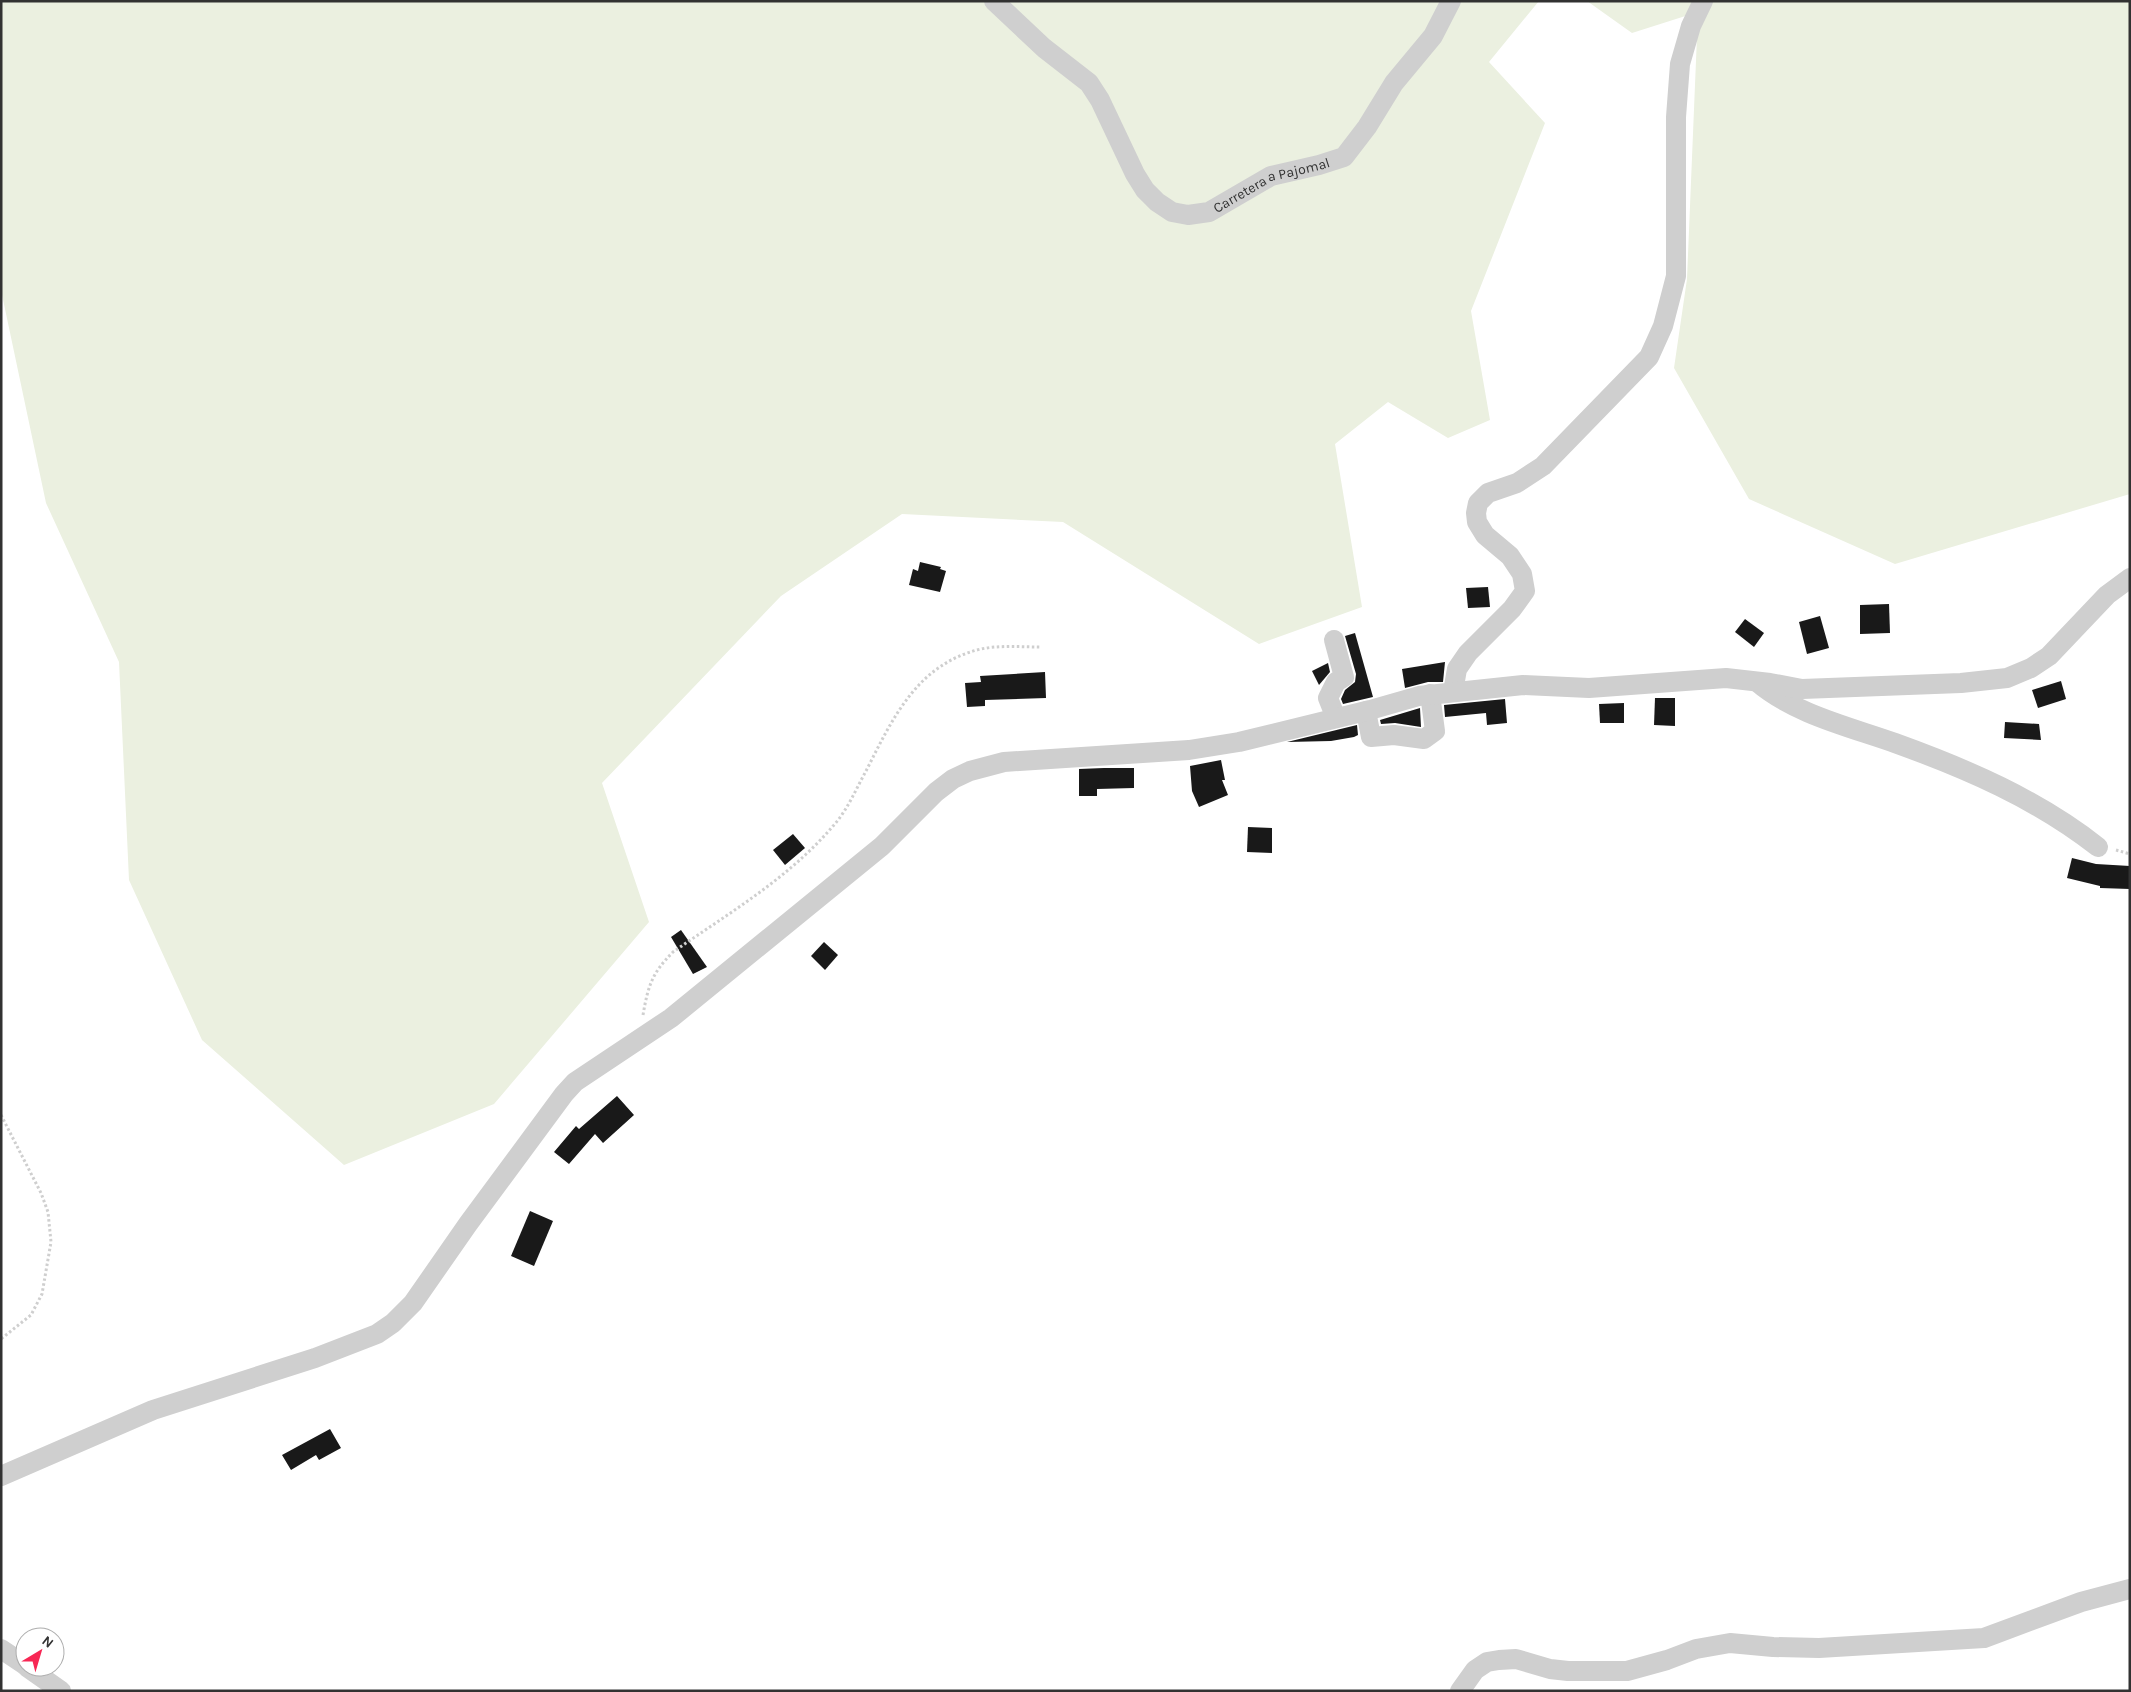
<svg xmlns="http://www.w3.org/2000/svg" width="2131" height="1692" font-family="Karla,sans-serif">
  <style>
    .green { fill: #ebf0e0 }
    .building { fill: #191919 }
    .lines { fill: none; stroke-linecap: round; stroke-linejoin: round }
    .path { stroke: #cfcfcf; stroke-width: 3; stroke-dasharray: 2.5 2.5; stroke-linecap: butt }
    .minor { stroke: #cfcfcf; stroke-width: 20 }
    .labels { text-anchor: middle; stroke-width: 5; stroke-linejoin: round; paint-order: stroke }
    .street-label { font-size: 14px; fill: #323232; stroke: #fff }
  </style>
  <rect width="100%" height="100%" fill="#fff"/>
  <g class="green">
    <path d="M1 1H1539L1489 62 1545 123 1471 311 1490 420 1448 438 1388 402 1335 444 1362 607 1259 644 1063 522 902 514 781 596 602 783 649 922 494 1104 344 1165 202 1040 129 880 119 662 46 503 1 290Z"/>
    <path d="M1587 1H2130V494L1895 564 1749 499 1674 368 1687 279 1698 12 1632 33Z"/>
  </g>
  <g class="building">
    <path d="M920 562 941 567 940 569 946 571 940 592 909 585 913 569 918 571Z"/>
    <path d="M1488 587 1490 607 1468 608 1466 588Z"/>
    <path d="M1889 604 1890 633 1860 634V605Z"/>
    <path d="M1820 616 1829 648 1807 654 1799 622Z"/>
    <path d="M1745 619 1764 633 1754 647 1735 632Z"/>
    <path d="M1355 633 1373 697 1343 704 1341 699 1345 690 1355 682 1356 674 1345 636Z"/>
    <path d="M1445 662 1443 682H1428L1405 688 1402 669Z"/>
    <path d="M1328 663 1330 672 1319 685 1312 671Z"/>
    <path d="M1045 672 1046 698 985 700V706L967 707 965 683 981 682 980 676Z"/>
    <path d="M2061 681 2066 699 2038 708 2032 690Z"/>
    <path d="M1655 698H1675V726L1654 725Z"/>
    <path d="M1505 699 1507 723 1487 725 1486 713 1445 717 1444 705Z"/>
    <path d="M1624 703V723H1600L1599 704Z"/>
    <path d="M1420 708 1421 727 1395 723 1381 724 1380 720Z"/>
    <path d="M2005 722 2039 724 2041 740 2004 738Z"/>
    <path d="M1357 725 1358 735 1354 737 1331 741 1287 742Z"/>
    <path d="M1221 760 1225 780H1222L1228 795 1199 807 1192 791 1190 766Z"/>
    <path d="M1104 768H1134V788L1097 789V796H1079V769Z"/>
    <path d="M1248 827 1272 828V853L1247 852Z"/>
    <path d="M793 834 805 848 785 865 773 850Z"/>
    <path d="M2072 858 2096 864 2130 866V889L2100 888V886L2067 878Z"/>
    <path d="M681 930 707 967 693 974 671 937Z"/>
    <path d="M824 942 838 955 825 970 811 956Z"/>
    <path d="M617 1096 634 1115 603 1143 595 1134 569 1164 554 1152 576 1126 579 1129Z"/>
    <path d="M530 1211 553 1221 534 1266 511 1256Z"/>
    <path d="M330 1429 341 1448 319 1460 316 1455 291 1470 282 1455Z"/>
  </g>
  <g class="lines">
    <g class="path">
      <path d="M2116 850 2130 854"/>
      <path d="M643 1015C648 986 652 973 673 952 729 913 789 878 833 826 847 811 856 789 866 771 893 718 917 664 981 649 1000 645 1021 647 1041 647"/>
      <path d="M1 1115 41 1193 48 1212 51 1242 42 1294 31 1315 1 1339"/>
    </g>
    <g class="minor">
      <path id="s1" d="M994 1 1044 48 1089 83 1100 100 1135 174 1145 190 1157 202 1172 212 1188 215 1209 212 1271 176 1319 165 1344 157 1367 127 1394 83 1433 36 1451 1"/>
      <path d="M1334 640 1344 677 1336 682 1328 698 1336 718"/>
      <path d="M1757 682C1794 714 1850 727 1895 743 1967 769 2037 799 2098 847"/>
      <path d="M1453 692 1457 669 1468 653 1512 609 1525 591 1522 574 1510 556 1485 535 1477 522 1476 513 1478 503 1488 493 1517 483 1543 466 1649 357 1663 326 1676 276V117L1680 64 1691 26 1703 1"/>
      <path d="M1366 711 1371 737 1394 735 1424 739 1435 731 1430 694"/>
      <path d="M1 1476 153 1410 315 1358 377 1334 393 1323 413 1303 468 1224 564 1094 575 1082 671 1018 882 846 936 792 953 779 970 771 1004 762 1189 750 1239 742 1370 710 1419 696 1523 685 1589 688 1726 678 1770 683 1802 689 1961 683 2007 678 2031 668 2049 656 2107 595 2130 578"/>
      <path d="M1 1649 25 1665"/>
      <path d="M27 1667 61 1691"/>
      <path d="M1460 1691 1475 1670 1487 1662 1499 1660 1516 1659 1550 1669 1568 1671H1627L1667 1660 1696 1649 1730 1643 1773 1647 1819 1648 1984 1638 2081 1602 2130 1589"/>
    </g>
  </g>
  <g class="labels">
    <g class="street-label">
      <text dy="5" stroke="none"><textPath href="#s1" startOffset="388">Carretera a Pajomal</textPath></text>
    </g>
  </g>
  <rect width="2131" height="1692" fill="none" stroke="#323232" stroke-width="5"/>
  <g transform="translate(40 1652) rotate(38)"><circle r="24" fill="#ffffff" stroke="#adadad"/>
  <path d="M0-4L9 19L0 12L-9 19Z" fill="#f72754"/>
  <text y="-8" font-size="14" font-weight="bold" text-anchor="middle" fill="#323232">N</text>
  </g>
</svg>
